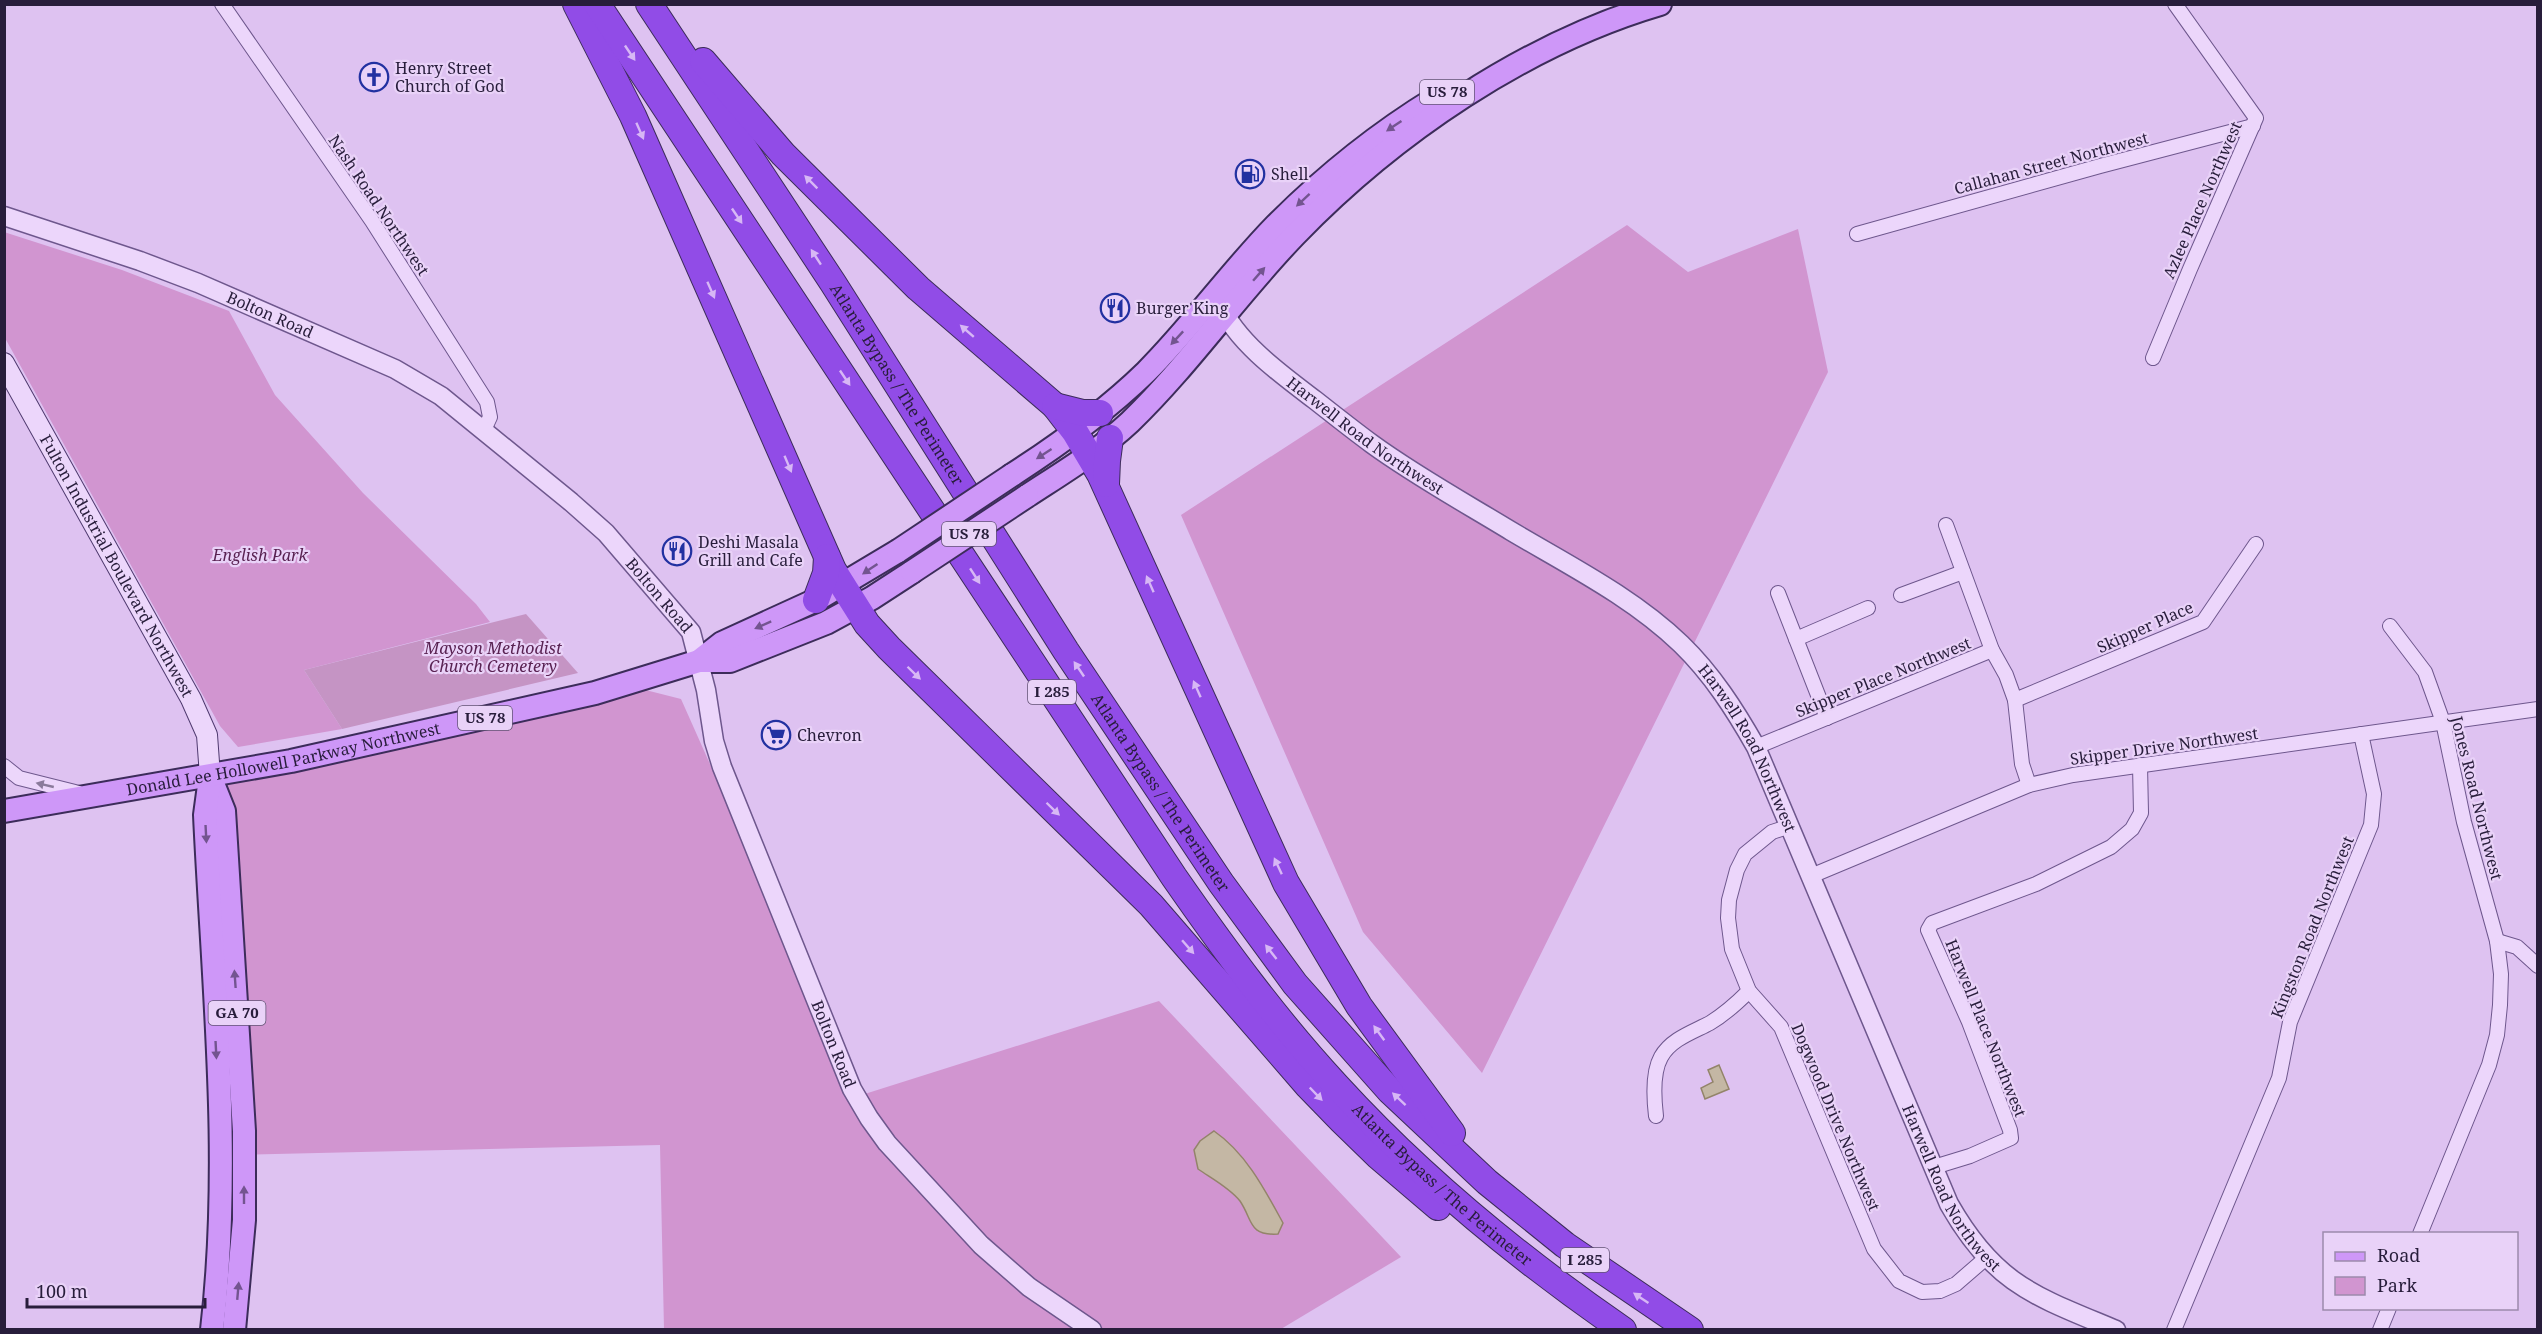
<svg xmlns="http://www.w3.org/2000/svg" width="2542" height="1334" font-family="'Noto Serif',serif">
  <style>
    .green { fill: #d195d0 }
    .cemetery { fill: #c594c4 }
    .water { fill: #c4b7a4; stroke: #93846a; stroke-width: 1.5 }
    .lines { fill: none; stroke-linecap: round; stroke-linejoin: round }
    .minor-casing { stroke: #6e578d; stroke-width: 16 }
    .tertiary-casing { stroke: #6e578d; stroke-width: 21 }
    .secondary-casing { stroke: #4f3a6f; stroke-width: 22 }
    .primary-casing { stroke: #3c2c5a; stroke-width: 26 }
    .motorway-casing { stroke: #3c2c5a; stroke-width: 28 }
    .minor { stroke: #ecd6fb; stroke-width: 14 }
    .tertiary { stroke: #ecd6fb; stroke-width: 18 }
    .secondary { stroke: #ecd6fb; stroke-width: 20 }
    .primary { stroke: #ce97f8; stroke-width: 22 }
    .motorway { stroke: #914ce7; stroke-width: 26 }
    .primary-bridge-casing { stroke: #3c2c5a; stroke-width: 26; stroke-linecap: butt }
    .primary-bridge { stroke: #ce97f8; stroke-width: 22 }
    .oneway { fill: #d7b7f5 }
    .oneway2 { fill: #735490 }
    .oneway3 { fill: #8a7a9b }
    .labels { text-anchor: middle; stroke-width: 4.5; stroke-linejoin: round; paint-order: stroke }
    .shield { fill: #e9d2f8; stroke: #625374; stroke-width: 1.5 }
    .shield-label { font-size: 15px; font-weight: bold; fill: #281d3b }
    .poi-label { font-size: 16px; fill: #281d3b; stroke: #e9d2f8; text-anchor: start }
    .street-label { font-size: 16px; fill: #281d3b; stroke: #e9d2f8 }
    .park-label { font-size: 16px; font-style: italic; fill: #592252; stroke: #e9d2f8 }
  </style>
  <rect width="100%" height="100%" fill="#dec2f1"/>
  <g class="green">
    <path d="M1627 225 1688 272 1798 229 1828 372 1482 1073 1363 932 1181 515Z"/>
    <path d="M4 232 122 270 229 311 275 395 363 493 476 604 490 622 304 670 342 729 238 747 220 726 5 338Z"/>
    <path d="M614 682 681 699 787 937 852 1098 1159 1001 1401 1257 1281 1329H664L660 1145 236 1155 224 772Z"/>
  </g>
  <path class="cemetery" d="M526 614 578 673 342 729 304 670Z"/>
  <g class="water">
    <path d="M1719 1065 1729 1089 1705 1099 1701 1088 1713 1082 1708 1070Z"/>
    <path d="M1214 1131C1246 1153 1265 1190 1283 1223L1278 1234C1248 1236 1253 1220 1240 1201 1230 1188 1211 1178 1198 1169L1194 1150 1200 1141Z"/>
  </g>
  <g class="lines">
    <g class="minor-casing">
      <g id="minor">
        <path d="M222 4 372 221 487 402 490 417 484 430"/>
        <path d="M1857 234 2100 166 2253 126"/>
        <path d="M2153 358 2190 269 2256 118 2175 4"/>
        <path d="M1946 525 1992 650 2006 675 2015 700 2022 764 2029 785"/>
        <path d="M1778 593 1827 718"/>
        <path d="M1901 595 1963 572"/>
        <path d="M2390 626 2425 672 2443 722 2464 822 2497 941 2501 974 2500 1005 2497 1035 2489 1065 2420 1234"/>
        <path d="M1796 639 1868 608"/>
        <path d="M2015 700 2203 622 2256 544"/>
        <path d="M1756 747 1992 650"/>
        <path d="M4 766 19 778 79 793"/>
        <path d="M1790 826 1772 832 1745 854 1737 870 1729 900 1728 918 1732 949 1749 991 1781 1027 1874 1249 1899 1281 1922 1292 1940 1291 1956 1284 1986 1258"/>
        <path d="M1811 876 2029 785 2073 775 2538 709"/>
        <path d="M2497 941 2517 947 2538 966"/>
        <path d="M1656 1116C1654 1099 1652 1073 1661 1057 1671 1039 1693 1032 1710 1023 1725 1014 1737 1003 1749 991"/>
        <path d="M1934 1167 1970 1156 2011 1138 2010 1130 1969 1022 1928 930 1932 923 2036 884 2111 847 2132 829 2141 813 2140 765"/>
        <path d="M2174 1330 2279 1078 2290 1022 2371 825 2374 794 2361 734"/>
        <path d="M2380 1330 2389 1308"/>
      </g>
    </g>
    <g class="tertiary-casing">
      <g id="tertiary">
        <path id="s1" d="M4 216 140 261 198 283 395 369 441 396 571 502 606 533 691 632 706 690 714 741 722 767 852 1089 869 1118 887 1143 981 1245 1029 1287 1092 1330"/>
        <path id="s2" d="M1220 304C1236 342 1282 375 1315 400 1334 415 1353 430 1372 444 1416 476 1465 503 1511 531 1570 566 1632 597 1681 644 1712 674 1735 710 1756 747L1949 1204C1995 1285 2035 1296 2116 1330"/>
      </g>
    </g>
    <g class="secondary-casing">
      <g id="secondary">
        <path id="s3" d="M4 363 191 699 207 735 210 776"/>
      </g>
    </g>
    <g class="primary-casing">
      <g id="primary">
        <path d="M1012 475C1060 444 1105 412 1146 372 1192 326 1230 272 1276 225 1324 177 1377 134 1436 98"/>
        <path d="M1027 496C1062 473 1099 451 1130 422 1190 364 1237 295 1295 235 1393 134 1524 44 1660 4"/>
        <path d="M699 661 722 643 816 600 898 551"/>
        <path d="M210 776 224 811 244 1131V1220L234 1330"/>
        <path d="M210 778 205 815C213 986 232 1159 212 1330"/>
        <path id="s4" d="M4 811 291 761 595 693 699 661H730L826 623 872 598 912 572"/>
      </g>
    </g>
    <g class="motorway-casing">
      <g id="motorway">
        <path d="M576 4 633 116 833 570 867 624 889 648 1151 905 1308 1086 1342 1121 1377 1155 1438 1207"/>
        <path id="s5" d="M597 4 1174 877C1224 949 1276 1020 1336 1085 1420 1177 1520 1259 1623 1330"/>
        <path id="s6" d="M649 4 833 283 1066 651 1221 883 1295 984 1390 1091 1487 1182 1565 1245 1690 1330"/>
        <path d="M703 61 783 154 918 288 1055 406 1075 432 1100 474 1286 883 1359 1006 1452 1133"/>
        <path d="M1055 406 1083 413H1100"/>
        <path d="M1106 484 1107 461 1110 438"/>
        <path d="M816 600 826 573 827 557"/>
      </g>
    </g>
    <use href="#minor" class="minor"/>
    <use href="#tertiary" class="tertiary"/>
    <use href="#secondary" class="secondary"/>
    <use href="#primary" class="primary"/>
    <use href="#motorway" class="motorway"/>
    <g class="primary-bridge-casing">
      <g id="primary-bridge">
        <path d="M898 551 1012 475"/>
        <path d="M912 572 1027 496"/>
      </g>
    </g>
    <use href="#primary-bridge" class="primary-bridge"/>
  </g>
  <defs><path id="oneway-solid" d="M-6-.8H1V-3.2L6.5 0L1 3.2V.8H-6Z" transform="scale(1.5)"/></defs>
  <g class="oneway">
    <use href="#oneway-solid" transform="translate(630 53) rotate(56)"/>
    <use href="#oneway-solid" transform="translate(640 131) rotate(66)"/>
    <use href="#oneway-solid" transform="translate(811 182) rotate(-135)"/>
    <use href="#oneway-solid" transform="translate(737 216) rotate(56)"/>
    <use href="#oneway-solid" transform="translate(816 257) rotate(-123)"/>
    <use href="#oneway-solid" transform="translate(711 290) rotate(66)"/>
    <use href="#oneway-solid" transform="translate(967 331) rotate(-139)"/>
    <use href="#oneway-solid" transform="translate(845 378) rotate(56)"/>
    <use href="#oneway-solid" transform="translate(788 464) rotate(67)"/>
    <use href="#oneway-solid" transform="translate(975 576) rotate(57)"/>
    <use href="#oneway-solid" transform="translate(1150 584) rotate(-114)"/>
    <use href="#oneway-solid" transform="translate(1079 669) rotate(-124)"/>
    <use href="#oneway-solid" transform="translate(914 673) rotate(44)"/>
    <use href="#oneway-solid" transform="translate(1197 689) rotate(-114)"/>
    <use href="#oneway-solid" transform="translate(1053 809) rotate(44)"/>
    <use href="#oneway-solid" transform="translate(1278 866) rotate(-115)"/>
    <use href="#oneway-solid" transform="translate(1188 947) rotate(49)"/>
    <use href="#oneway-solid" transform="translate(1271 952) rotate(-128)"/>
    <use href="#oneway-solid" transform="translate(1379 1033) rotate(-126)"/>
    <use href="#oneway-solid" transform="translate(1316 1094) rotate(46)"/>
    <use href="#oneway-solid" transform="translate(1399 1099) rotate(-137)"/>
    <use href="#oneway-solid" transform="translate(1641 1298) rotate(-146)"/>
  </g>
  <g class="oneway2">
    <use href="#oneway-solid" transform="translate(1394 126) rotate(146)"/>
    <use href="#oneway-solid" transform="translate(1303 200) rotate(137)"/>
    <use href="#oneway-solid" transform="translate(1259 274) rotate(-49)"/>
    <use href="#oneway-solid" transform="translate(1177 338) rotate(133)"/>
    <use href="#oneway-solid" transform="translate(1044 454) rotate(147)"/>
    <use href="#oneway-solid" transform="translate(870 569) rotate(146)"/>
    <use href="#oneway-solid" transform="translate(763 625) rotate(156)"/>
    <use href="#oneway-solid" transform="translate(206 834) rotate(87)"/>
    <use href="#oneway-solid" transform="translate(235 979) rotate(-94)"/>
    <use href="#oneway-solid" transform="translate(216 1050) rotate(87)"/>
    <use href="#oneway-solid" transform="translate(244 1195) rotate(-90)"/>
    <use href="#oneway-solid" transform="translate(238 1291) rotate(-85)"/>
  </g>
  <use class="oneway3" href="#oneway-solid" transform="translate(45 785) rotate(-167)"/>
  <defs>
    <g id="church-ring" transform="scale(1.5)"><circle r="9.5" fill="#e9d2f8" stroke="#2231a1" stroke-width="1.5"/><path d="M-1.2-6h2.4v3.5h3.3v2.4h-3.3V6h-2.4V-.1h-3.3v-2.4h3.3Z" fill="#2231a1"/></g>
    <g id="fuel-ring" transform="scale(1.5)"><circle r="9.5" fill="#e9d2f8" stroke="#2231a1" stroke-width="1.5"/><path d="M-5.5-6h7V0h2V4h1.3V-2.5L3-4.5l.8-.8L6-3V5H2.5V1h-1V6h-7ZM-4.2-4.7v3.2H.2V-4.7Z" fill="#2231a1"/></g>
    <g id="restaurant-ring" transform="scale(1.5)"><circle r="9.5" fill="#e9d2f8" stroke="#2231a1" stroke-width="1.5"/><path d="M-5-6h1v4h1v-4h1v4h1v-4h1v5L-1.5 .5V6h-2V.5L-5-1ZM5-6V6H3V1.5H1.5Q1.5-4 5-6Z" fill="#2231a1"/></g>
    <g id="supermarket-ring" transform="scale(1.5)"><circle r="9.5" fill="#e9d2f8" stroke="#2231a1" stroke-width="1.5"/><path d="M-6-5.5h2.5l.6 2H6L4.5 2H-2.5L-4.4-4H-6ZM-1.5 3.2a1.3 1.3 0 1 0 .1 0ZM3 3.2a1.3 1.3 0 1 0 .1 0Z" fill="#2231a1"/></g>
  </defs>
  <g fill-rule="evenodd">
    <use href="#church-ring" x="374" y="77"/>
    <use href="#fuel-ring" x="1250" y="174"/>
    <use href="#restaurant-ring" x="1115" y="308"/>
    <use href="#restaurant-ring" x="677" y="551"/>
    <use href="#supermarket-ring" x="776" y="735"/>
  </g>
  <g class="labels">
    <g class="shield">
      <rect x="1420" y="80" width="54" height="24" rx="4.5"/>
      <rect x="942" y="522" width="54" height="24" rx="4.5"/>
      <rect x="1028" y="680" width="48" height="24" rx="4.5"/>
      <rect x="458" y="706" width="54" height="24" rx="4.5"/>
      <rect x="208.5" y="1001" width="57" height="24" rx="4.5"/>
      <rect x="1561" y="1248" width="48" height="24" rx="4.5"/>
    </g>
    <g class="shield-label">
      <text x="1447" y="97">US 78</text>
      <text x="969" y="539">US 78</text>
      <text x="1052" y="697">I 285</text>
      <text x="485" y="723">US 78</text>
      <text x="237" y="1018">GA 70</text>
      <text x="1585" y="1265">I 285</text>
    </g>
    <g class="poi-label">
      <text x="395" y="74">Henry Street<tspan x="395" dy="18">Church of God</tspan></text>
      <text x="1271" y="180">Shell</text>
      <text x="1136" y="314">Burger King</text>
      <text x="698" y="548">Deshi Masala<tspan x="698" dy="18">Grill and Cafe</tspan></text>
      <text x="797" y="741">Chevron</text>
    </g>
    <g class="street-label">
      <text transform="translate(2051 163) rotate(-15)" y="6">Callahan Street Northwest</text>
      <text transform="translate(2202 200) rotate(-66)" y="6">Azlee Place Northwest</text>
      <text transform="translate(379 205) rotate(56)" y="6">Nash Road Northwest</text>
      <text dy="6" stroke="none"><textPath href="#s1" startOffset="284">Bolton Road</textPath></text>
      <text dy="6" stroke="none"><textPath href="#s6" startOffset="454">Atlanta Bypass / The Perimeter</textPath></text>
      <text dy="6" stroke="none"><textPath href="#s2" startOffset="198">Harwell Road Northwest</textPath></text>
      <text dy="6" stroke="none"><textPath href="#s3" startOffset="232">Fulton Industrial Boulevard Northwest</textPath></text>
      <text dy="6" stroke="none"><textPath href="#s1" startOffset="770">Bolton Road</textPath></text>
      <text transform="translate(2145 627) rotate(-24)" y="6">Skipper Place</text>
      <text transform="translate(1883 677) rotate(-22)" y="6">Skipper Place Northwest</text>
      <text transform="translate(2164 746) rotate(-8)" y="6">Skipper Drive Northwest</text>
      <text dy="6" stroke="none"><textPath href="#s2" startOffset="702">Harwell Road Northwest</textPath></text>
      <text dy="6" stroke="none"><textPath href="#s4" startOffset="284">Donald Lee Hollowell Parkway Northwest</textPath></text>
      <text dy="6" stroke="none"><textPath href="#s6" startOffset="940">Atlanta Bypass / The Perimeter</textPath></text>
      <text transform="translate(2477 798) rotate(76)" y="6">Jones Road Northwest</text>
      <text transform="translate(2312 927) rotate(-68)" y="6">Kingston Road Northwest</text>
      <text transform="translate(1986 1028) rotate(68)" y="6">Harwell Place Northwest</text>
      <text dy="6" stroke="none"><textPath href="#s1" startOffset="1256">Bolton Road</textPath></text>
      <text transform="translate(1836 1117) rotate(67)" y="6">Dogwood Drive Northwest</text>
      <text dy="6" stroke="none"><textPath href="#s5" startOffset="1456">Atlanta Bypass / The Perimeter</textPath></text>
      <text dy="6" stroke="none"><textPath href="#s2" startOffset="1188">Harwell Road Northwest</textPath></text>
    </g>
    <g class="park-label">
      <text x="260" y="561">English Park</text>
      <text x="493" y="654">Mayson Methodist<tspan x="493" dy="18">Church Cemetery</tspan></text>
    </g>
  </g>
  <rect width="2542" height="1334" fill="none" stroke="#281d3b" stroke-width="12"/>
  <rect x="2323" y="1232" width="195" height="78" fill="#e9d2f8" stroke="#9c8aac" stroke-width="1.5"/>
  <rect x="2335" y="1252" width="30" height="9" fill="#ce97f8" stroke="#9c8aac" stroke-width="1.5"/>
  <text x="2377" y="1262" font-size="18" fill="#281d3b">Road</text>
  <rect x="2335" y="1277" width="30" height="18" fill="#d195d0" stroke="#9c8aac" stroke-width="1.5"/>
  <text x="2377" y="1292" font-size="18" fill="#281d3b">Park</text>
  <path d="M27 1298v9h178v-9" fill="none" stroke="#281d3b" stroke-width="3"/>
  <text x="36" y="1298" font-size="18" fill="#281d3b" stroke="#e9d2f8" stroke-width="4.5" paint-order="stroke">100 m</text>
</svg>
